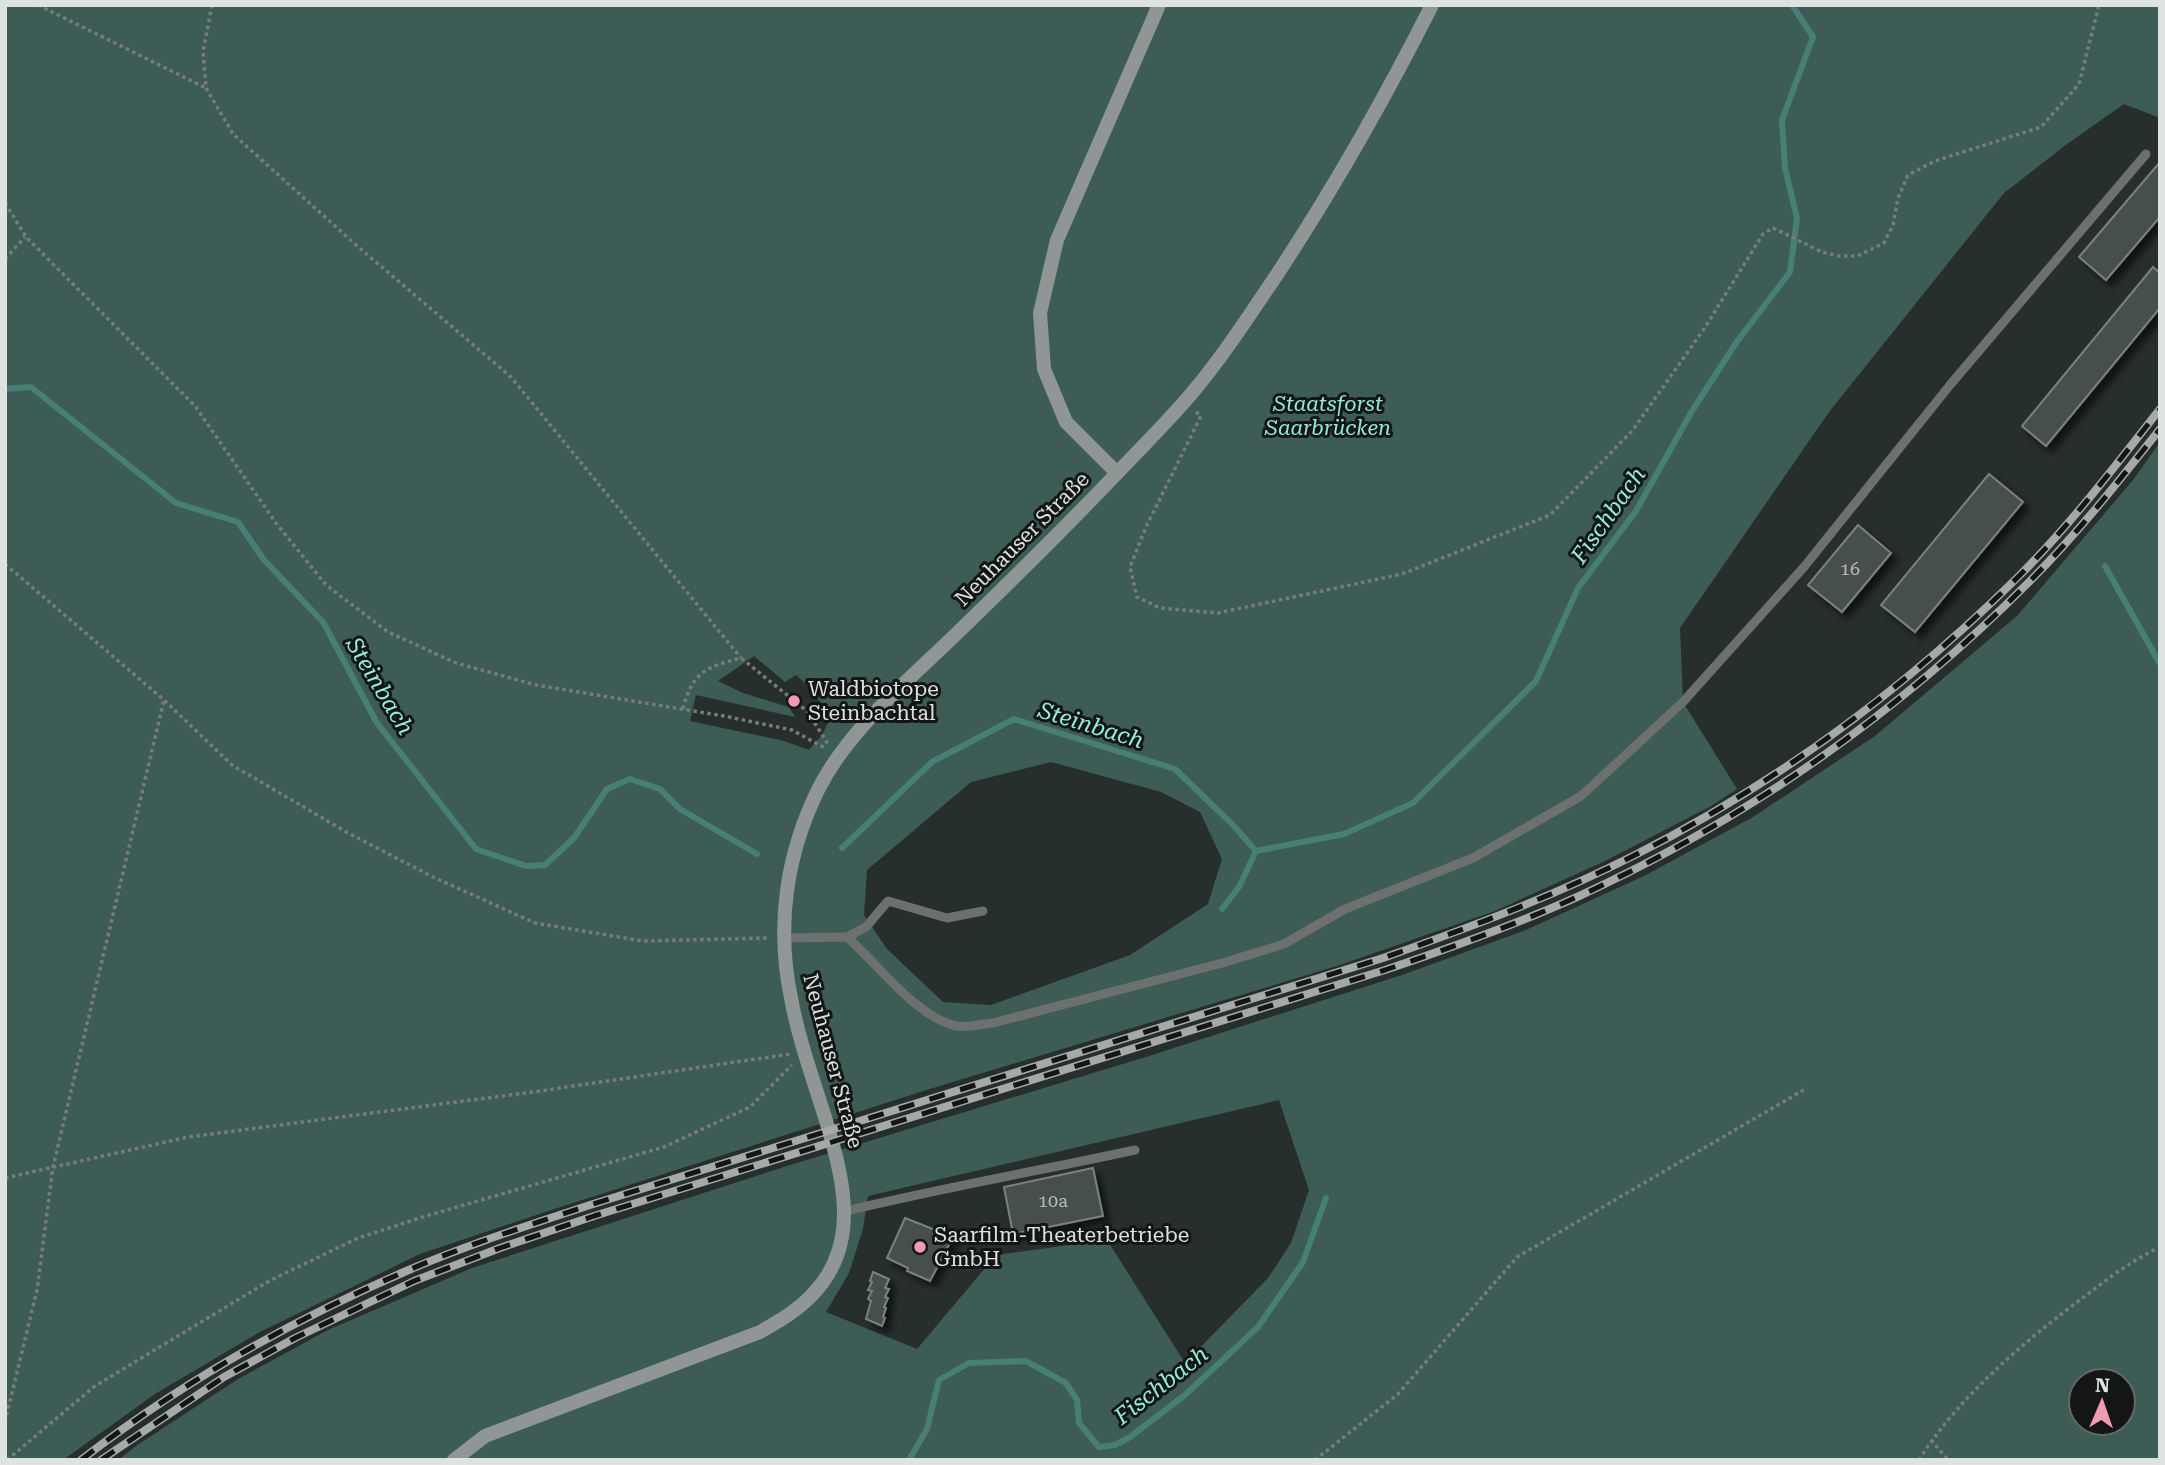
<svg xmlns="http://www.w3.org/2000/svg" width="2165" height="1465" font-family="'Roboto Serif',serif">
  <style>
    .green { fill: #3d5c56; fill-rule: evenodd }
    .lines { fill: none; stroke-linecap: round; stroke-linejoin: round }
    .stream { stroke: #477f75; stroke-width: 6 }
    .building { fill: #464f4d; stroke: #79827f; stroke-width: 2; filter: url(#shadow) }
    .path { stroke: #767c7b; stroke-width: 3.5; stroke-dasharray: 3.5 3.5; stroke-linecap: butt }
    .lane { stroke: #6c706f; stroke-width: 9 }
    .secondary { stroke: #909695; stroke-width: 14 }
    .rail-casing { stroke: #a5aaa9; stroke-width: 8 }
    .rail { stroke: #131615; stroke-width: 5; stroke-dasharray: 16; stroke-linecap: butt }
    .poi-dot { fill: #f19ab4; stroke: #131615; stroke-width: 2.5 }
    .labels { text-anchor: middle; stroke-width: 6; stroke-linejoin: round; paint-order: stroke }
    .number-label { font-size: 18px; fill: #b8bdbc }
    .park-label { font-size: 21px; font-style: italic; fill: #8febda; stroke: #131615 }
    .street-label { font-size: 21px; fill: #dee2e1; stroke: #131615 }
    .poi-label { font-size: 21px; fill: #dee2e1; stroke: #131615; text-anchor: start }
    .water-label { font-size: 23px; font-style: italic; fill: #92eedc; stroke: #131615 }
  </style>
  <defs>
    <filter id="shadow"><feDropShadow dx="6" dy="6" stdDeviation="3.5" flood-color="#0009"/></filter>
  </defs>
  <rect width="100%" height="100%" fill="#272f2d"/>
  <g class="green">
    <path d="M5 5H2160V118L2124 104 2067 144 2004 193 1829 412 1680 628 1683 702 1737 789 1711 806 1605 861 1495 911 1337 966 933 1088 554 1209 420 1254 260 1332 155 1394 63 1460H5ZM754 656 785 682 796 675C812 689 823 701 828 723L822 735 809 750 784 741 690 721 696 695 795 717 789 707 743 693 718 681ZM1051 762 1161 792 1200 812 1222 859 1208 904 1130 955 991 1005 943 1002 887 949 864 915 867 870 971 782Z"/>
    <path d="M2160 442V1460H118L136 1446 238 1379 328 1330 472 1268 787 1166 1149 1056 1405 974 1526 930 1644 876 1753 817 1875 736 2017 616 2133 480ZM1279 1100 1309 1190 1291 1243 1268 1278 1185 1363 1107 1240 996 1255 917 1349 826 1312 849 1273 863 1229 868 1196ZM2081 1381H2123V1423H2081Z"/>
  </g>
  <g class="lines">
    <g class="stream">
      <path d="M5 389 31 387 176 503 238 522 264 560 323 622 377 723 476 849 526 866 545 865 574 838 607 789 630 779 660 789 680 809 757 854"/>
      <path d="M2105 566 2160 664"/>
      <path d="M842 848 932 762 1014 719 1175 769 1233 825 1256 851"/>
      <path d="M1222 909 1239 887 1256 851 1344 834 1413 803 1536 681 1578 588 1636 511 1692 411 1736 343 1790 272 1797 218 1785 168 1782 120 1813 37 1792 5"/>
      <path d="M909 1460 927 1429 939 1380 969 1363 1026 1361 1066 1383 1077 1400 1079 1423 1099 1447 1115 1445 1130 1437 1185 1395 1258 1327 1303 1262 1326 1198"/>
    </g>
  </g>
  <g class="building">
    <path d="M2160 162V217L2106 280 2079 257Z"/>
    <path d="M2153 267 2160 273V308L2046 446 2022 426Z"/>
    <path d="M1989 474 2023 502 1915 632 1881 605Z"/>
    <path d="M1858 525 1891 553 1842 612 1808 585Z"/>
    <path d="M1093 1168 1103 1216 1013 1234 1004 1187Z"/>
    <path d="M905 1218 953 1237 930 1281 907 1271 908 1268 887 1258Z"/>
    <path d="M873 1272 889 1279 885 1288 889 1289 885 1297 888 1298 884 1307 886 1308 883 1317 885 1318 882 1326 866 1319 871 1301 868 1299 872 1291 868 1290 872 1282 870 1281Z"/>
  </g>
  <g class="lines">
    <g class="path">
      <path d="M38 5 206 88"/>
      <path d="M212 5 203 51 206 88 233 134 356 245 511 377 741 658"/>
      <path d="M5 203 26 237 195 406 276 523 326 585 388 632 456 663 536 685 724 716 792 730 825 748"/>
      <path d="M5 259 25 237"/>
      <path d="M1196 412 1201 416 1146 527 1130 567 1137 597 1160 608 1218 613 1402 574 1550 515 1632 431 1704 329 1763 234 1773 228 1822 252 1839 256H1857L1884 243 1893 225 1898 198 1908 175 1935 161 2041 127 2079 84 2099 5"/>
      <path d="M5 564 164 700 232 765 348 833 433 877 535 923 643 941 768 938"/>
      <path d="M683 709C692 672 706 667 741 658L807 711 828 744"/>
      <path d="M5 1178 188 1137 533 1092 790 1054"/>
      <path d="M5 1422 37 1290 53 1167 164 700"/>
      <path d="M1931 1440 1948 1460"/>
      <path d="M7 1460 95 1386 269 1281 358 1238 426 1216 664 1147 750 1107 792 1065"/>
      <path d="M1315 1460 1398 1394 1517 1257 1807 1088"/>
      <path d="M1919 1460C1957 1398 2029 1337 2088 1294 2111 1276 2133 1260 2160 1247"/>
    </g>
    <g class="lane">
      <path d="M847 937 866 927 888 901 947 918 983 911"/>
      <path d="M784 938 847 937C877 963 916 1017 956 1026 967 1028 982 1024 993 1023L1226 962 1284 944 1345 909 1473 858 1581 796 1683 702 1804 567 1950 385 2146 154"/>
      <path d="M846 1211C941 1188 1038 1171 1135 1150"/>
    </g>
    <g class="secondary">
      <path d="M1117 473 1066 422 1044 369 1040 313 1057 240 1159 5"/>
      <path d="M454 1460 485 1436 760 1332C779 1321 797 1311 812 1295 863 1243 842 1174 824 1114 812 1076 798 1037 791 998 776 926 786 854 819 788 848 731 905 683 951 639 1009 583 1066 527 1121 469 1145 444 1170 419 1192 393 1223 356 1249 316 1276 276 1334 188 1384 100 1432 5"/>
    </g>
    <g class="rail-casing">
      <g id="rail">
        <path d="M81 1460C182 1382 294 1319 411 1269 469 1244 530 1225 590 1205L1383 958C1468 928 1552 897 1633 856 1776 784 1906 688 2020 575 2071 524 2115 466 2160 409"/>
        <path d="M101 1460 224 1377 295 1338 414 1281 500 1248 594 1216 1385 970C1450 948 1515 925 1577 897 1746 820 1900 712 2030 581 2077 534 2119 481 2160 429"/>
      </g>
    </g>
    <use href="#rail" class="rail"/>
  </g>
  <g class="poi-dot">
    <circle cx="794" cy="701" r="7"/>
    <circle cx="920" cy="1247" r="7"/>
  </g>
  <g class="labels">
    <g class="number-label">
      <text x="1850" y="575">16</text>
      <text x="1053" y="1207">10a</text>
    </g>
    <g class="park-label">
      <text x="1328" y="411">Staatsforst<tspan x="1328" dy="24">Saarbrücken</tspan></text>
    </g>
    <g class="street-label">
      <text transform="translate(1022 539) rotate(-45)" y="7">Neuhauser Straße</text>
      <text transform="translate(833 1061) rotate(75)" y="7">Neuhauser Straße</text>
    </g>
    <g class="poi-label">
      <text x="808" y="696">Waldbiotope<tspan x="808" dy="24">Steinbachtal</tspan></text>
      <text x="934" y="1242">Saarfilm-Theaterbetriebe<tspan x="934" dy="24">GmbH</tspan></text>
    </g>
    <g class="water-label">
      <text transform="translate(1608 515) rotate(-55)" y="8">Fischbach</text>
      <text transform="translate(380 686) rotate(59)" y="8">Steinbach</text>
      <text transform="translate(1091 725) rotate(17)" y="8">Steinbach</text>
      <text transform="translate(1161 1385) rotate(-38)" y="8">Fischbach</text>
    </g>
  </g>
  <rect width="2165" height="1465" fill="none" stroke="#dee2e1" stroke-width="14"/>
  <g transform="translate(2102 1402) rotate(2)"><circle r="33" fill="#131615" stroke="#646867" stroke-width="2"/>
  <path d="M0-5L12 26L0 18L-12 26Z" fill="#f19ab4"/>
  <text y="-10" font-size="19" font-weight="bold" text-anchor="middle" fill="#dee2e1">N</text>
  </g>
</svg>
